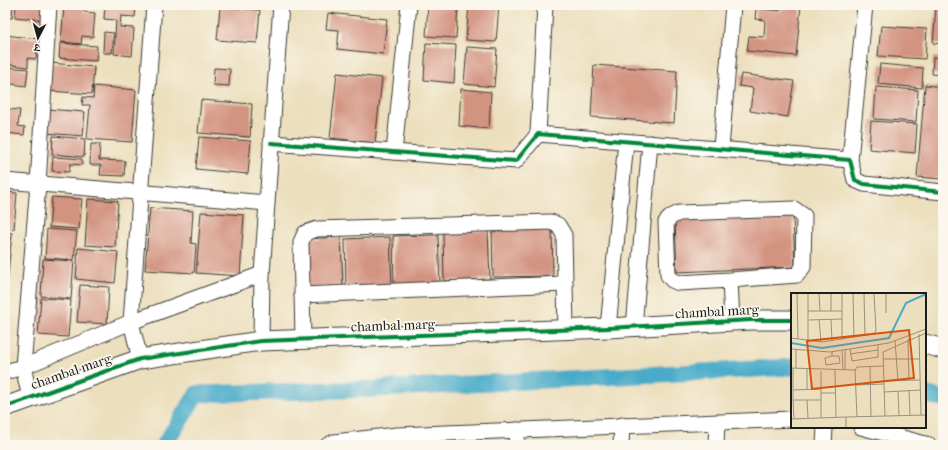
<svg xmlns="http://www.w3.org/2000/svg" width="948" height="450" font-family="'IM FELL French Canon','Noto Serif Devanagari',serif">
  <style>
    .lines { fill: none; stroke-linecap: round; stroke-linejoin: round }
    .canal { stroke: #4aabc9; stroke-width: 17 }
    .building { fill: #d39381 }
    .minor-casing { stroke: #3b3934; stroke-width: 17 }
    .tertiary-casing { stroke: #3b3934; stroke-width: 21 }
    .minor { stroke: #fff; stroke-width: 15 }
    .tertiary { stroke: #fff; stroke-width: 19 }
    .cycleway-casing { stroke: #fbf7ec; stroke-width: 6 }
    .cycleway { stroke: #00873e; stroke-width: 4 }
    .labels { text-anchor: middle; stroke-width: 3.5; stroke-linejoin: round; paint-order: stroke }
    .street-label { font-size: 14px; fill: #1c1c1c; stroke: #fbf7ec }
    .inset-river { fill: none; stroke: #4aabc9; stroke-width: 2 }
    .inset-road { fill: none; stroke: #99917d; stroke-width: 1 }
    .view { fill: #d4530e; fill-opacity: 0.15; stroke: #d4530e; stroke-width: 2 }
    .inset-edge { fill: none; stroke: #1c1c1c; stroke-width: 2 }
  </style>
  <rect width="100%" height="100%" fill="#fbf7ec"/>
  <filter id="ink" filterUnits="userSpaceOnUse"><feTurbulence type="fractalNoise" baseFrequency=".025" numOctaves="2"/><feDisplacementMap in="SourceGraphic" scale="8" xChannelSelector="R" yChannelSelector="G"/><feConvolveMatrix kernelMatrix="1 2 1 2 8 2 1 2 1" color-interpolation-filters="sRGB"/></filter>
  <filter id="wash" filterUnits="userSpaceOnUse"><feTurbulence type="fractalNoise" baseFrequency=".012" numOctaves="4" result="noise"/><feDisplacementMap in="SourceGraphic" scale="16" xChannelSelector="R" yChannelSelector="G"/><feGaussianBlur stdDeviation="0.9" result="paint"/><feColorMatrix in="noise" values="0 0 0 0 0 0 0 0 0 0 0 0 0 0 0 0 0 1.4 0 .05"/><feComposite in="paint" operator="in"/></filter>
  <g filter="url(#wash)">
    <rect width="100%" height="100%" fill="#ecdfbd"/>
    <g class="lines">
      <g class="canal">
        <path d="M925 394 943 399"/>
        <path d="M164 445 197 394 375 389 792 367"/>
      </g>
    </g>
    <g id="blocks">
      <g class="building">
        <path d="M5 5H13L12 18H5Z"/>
        <path d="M16 5H45L44 20 15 17Z"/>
        <path d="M64 5H84V12L95 13 93 37 82 36 81 44 61 42Z"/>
        <path d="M105 5H136L135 17 121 16 120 27 134 28 132 56 114 54 116 20 104 19Z"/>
        <path d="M428 5H458L456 38 426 36Z"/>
        <path d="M469 5H499L496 42 466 40Z"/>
        <path d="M781 5H801L796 56 747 51 749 36 764 37 765 20 755 19 756 8 780 11Z"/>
        <path d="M220 7 260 10 257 43 217 40Z"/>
        <path d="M936 7 943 8V44L933 43Z"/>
        <path d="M328 13 387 19 383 54 337 49 339 30 326 29Z"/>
        <path d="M881 26 927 29 925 59 878 56Z"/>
        <path d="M104 32 114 33 112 53H103Z"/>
        <path d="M5 35 38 39 36 59 28 58V67L5 64Z"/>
        <path d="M60 43 97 46 96 61 59 58Z"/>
        <path d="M426 43 456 45 454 83 424 80Z"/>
        <path d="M467 47 497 49 494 87 464 84Z"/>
        <path d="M933 57 943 58V75L932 74Z"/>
        <path d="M51 63 94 67 92 94 49 91Z"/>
        <path d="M880 64 923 68 922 88 878 84Z"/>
        <path d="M594 65 677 71 674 123 591 117Z"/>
        <path d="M5 67 28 69 26 86 5 83Z"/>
        <path d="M214 68 230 69 229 86 213 85Z"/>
        <path d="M337 73 382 78 375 143 330 138Z"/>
        <path d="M741 74 794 81 788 117 750 111 753 88 739 86Z"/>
        <path d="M925 85 943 87V179L917 177Z"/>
        <path d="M94 86 136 90 132 142 87 139 90 105H82L83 97 93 98Z"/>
        <path d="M876 87 918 90 916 122 874 119Z"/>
        <path d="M461 89 491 92 489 129 459 126Z"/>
        <path d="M201 100 252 104 250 137 198 133Z"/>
        <path d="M5 109 20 110 18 126 25 127 24 135 5 133Z"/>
        <path d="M47 109 85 112 83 136 45 133Z"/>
        <path d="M871 121 917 124 915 153 869 149Z"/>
        <path d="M53 136 85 139 84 157 52 154Z"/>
        <path d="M199 137 251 141 248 174 196 169Z"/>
        <path d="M91 144H100L99 160 125 161 124 176 100 175 101 165H90Z"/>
        <path d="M53 157 82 159V165L70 164 69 172 52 171Z"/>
        <path d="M5 192 17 193 14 229 5 228Z"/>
        <path d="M52 197 82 199 79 229 49 227Z"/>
        <path d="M88 199 118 201 115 247 85 245Z"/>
        <path d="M150 208 193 211 191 243 196 244 194 273 145 270Z"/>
        <path d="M201 212 244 215 240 276 196 273Z"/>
        <path d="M793 216 795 267 677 272 675 220Z"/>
        <path d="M552 227 553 276 493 277 492 228Z"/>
        <path d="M47 229 77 231 74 260 45 258Z"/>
        <path d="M488 231 490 279 444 281 443 232Z"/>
        <path d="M5 232 12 233 7 285H5Z"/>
        <path d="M438 235 440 284 394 285 393 236Z"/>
        <path d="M341 237 343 286 307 287 305 239Z"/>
        <path d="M390 237 392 286 346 287 345 239Z"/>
        <path d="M78 248 118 252 115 283 76 279Z"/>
        <path d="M43 259 74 261 71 299 41 296Z"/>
        <path d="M80 285 109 287 107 324 77 322Z"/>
        <path d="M41 298 71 300 68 337 38 335Z"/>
      </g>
    </g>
  </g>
  <g filter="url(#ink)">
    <use href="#blocks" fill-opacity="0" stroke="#3b3934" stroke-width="1"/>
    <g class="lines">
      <g class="minor-casing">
        <g id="minor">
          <path d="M538 134 545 5"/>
          <path d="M271 143 516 161 538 134 850 160 855 180 864 184 943 192"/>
          <path d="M721 148 733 5"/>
          <path d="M394 152 409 5"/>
          <path d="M850 160 865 5"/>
          <path d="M5 181 267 203"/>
          <path d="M730 280 679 283 672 280 668 275 666 222 671 217 679 213 794 209 804 216 803 267 797 275 730 280 732 321"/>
          <path d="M302 295 565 284"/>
          <path d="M634 327 650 143"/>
          <path d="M608 328 626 142"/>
          <path d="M303 339 301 242 305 233 317 229 551 222 558 225 564 235 566 330"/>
          <path d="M261 341 262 274"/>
          <path d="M140 359 131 322 154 5"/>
          <path d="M5 372 23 367 131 322 262 274 281 5"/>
          <path d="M30 397 23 367 38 184 49 5"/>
          <path d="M861 427 929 445"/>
          <path d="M328 445 334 442 397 435 792 419"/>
          <path d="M516 445 517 430"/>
          <path d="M621 445 622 425"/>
          <path d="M716 445 717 422"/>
          <path d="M824 445 825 427"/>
        </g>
      </g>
      <g class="tertiary-casing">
        <g id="tertiary">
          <path d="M925 344 943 349"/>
          <path d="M5 407 140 359 261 341 608 328 751 320H792"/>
        </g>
      </g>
      <use href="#minor" class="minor"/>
      <use href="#tertiary" class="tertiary"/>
      <g class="cycleway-casing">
        <g id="cycleway">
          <path d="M271 143 516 161 538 134 850 160 855 180 864 184 943 192"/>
          <path d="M5 407 140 359 261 341 608 328 751 320H792"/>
        </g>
      </g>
      <use href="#cycleway" class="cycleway"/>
    </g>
  </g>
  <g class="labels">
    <g class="street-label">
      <text transform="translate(717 311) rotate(-3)" y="5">chambal marg</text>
      <text transform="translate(393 325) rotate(-2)" y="5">chambal marg</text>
      <text transform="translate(71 371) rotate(-19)" y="5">chambal marg</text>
    </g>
  </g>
  <g transform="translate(791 293)">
    <rect width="135" height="135" fill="#ecdfbd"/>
    <path class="inset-river" d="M0 50 31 55 98 45 115 10 135 1"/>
    <path class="inset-road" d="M6 0 7 46M17 0V48M28 0 29 18M51 0V47M62 0 63 45M73 0 74 43M95 0V20M17 18H51M40 18V0M28 26 30 49M40 26 41 48M18 27 51 26M128 41 130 122M0 45 31 49 82 41 85 38 83 0M117 46 118 87M104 48 107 88M0 56 39 59 98 50 135 36M59 56 61 68 87 64V52M51 57 52 77M54 57V77M41 59V63L34 65 35 72 49 70 48 63H41M59 61 87 57M92 66H129M79 73 80 124M0 75 64 77 66 74 92 73M2 75V107H30M5 75V56M16 75V97M44 77 45 124M64 77 66 124M30 78V100H44M93 88 129 87M65 92 93 91M2 97 30 96M107 98 108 123M118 98 119 122M93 99 130 97M30 100V125M2 107 3 126M16 107 17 125M94 123 92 59 135 40M0 126 55 124M55 135V124L135 122"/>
    <path class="view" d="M118 37 123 85 21 96 16 48Z"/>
    <rect width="135" height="135" class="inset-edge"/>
  </g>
  <rect width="948" height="450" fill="none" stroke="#fbf7ec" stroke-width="20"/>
  <g transform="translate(38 38) rotate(186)" stroke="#fbf7ec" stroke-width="3" paint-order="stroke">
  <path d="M0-3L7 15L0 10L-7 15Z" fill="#1c1c1c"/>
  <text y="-6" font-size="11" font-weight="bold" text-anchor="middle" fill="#1c1c1c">उ</text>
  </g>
</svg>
